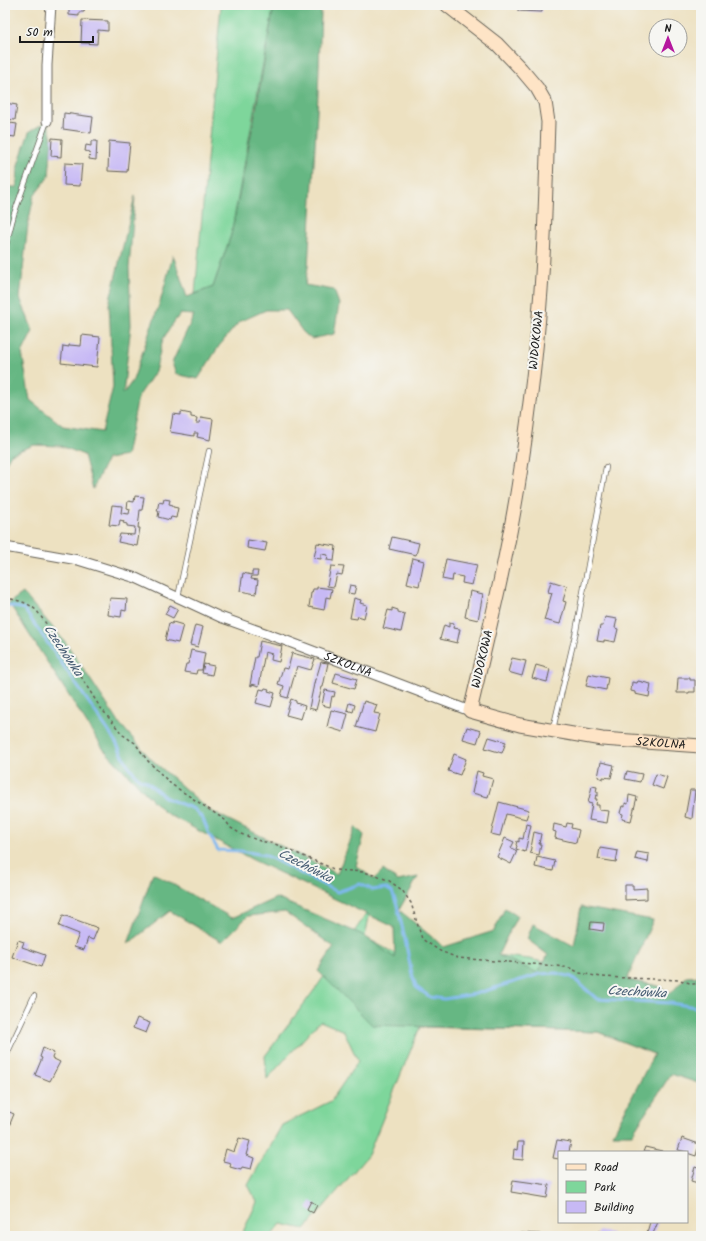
<svg xmlns="http://www.w3.org/2000/svg" width="706" height="1241" font-family="Kalam,sans-serif">
  <style>
    .green { fill: #7ed69b; stroke: #4d795c }
    .forest { fill: #66b783; stroke: #416a50 }
    .lines { fill: none; stroke-linecap: round; stroke-linejoin: round }
    .stream { stroke: #7fb8f0; stroke-width: 3 }
    .building { fill: #c7b9f5 }
    .lane-casing { stroke: #656156; stroke-width: 6 }
    .street-casing { stroke: #656156; stroke-width: 11 }
    .secondary-casing { stroke: #656156; stroke-width: 15 }
    .path { stroke: #656156; stroke-width: 1.5; stroke-dasharray: 3 3; stroke-linecap: butt }
    .lane { stroke: #fff; stroke-width: 4.5 }
    .street { stroke: #fff; stroke-width: 9 }
    .secondary { stroke: #fee4c6; stroke-width: 13 }
    .labels { text-anchor: middle; stroke-width: 4; stroke-linejoin: round; paint-order: stroke }
    .street-label { font-size: 12px; fill: #1c1c1c; stroke: #f6f6f2 }
    .water-label { font-size: 13px; font-style: italic; fill: #445a71; stroke: #f6f6f2 }
  </style>
  <rect width="100%" height="100%" fill="#f6f6f2"/>
  <filter id="ink" filterUnits="userSpaceOnUse"><feTurbulence type="fractalNoise" baseFrequency=".025" numOctaves="2"/><feDisplacementMap in="SourceGraphic" scale="8" xChannelSelector="R" yChannelSelector="G"/><feConvolveMatrix kernelMatrix="1 2 1 2 8 2 1 2 1" color-interpolation-filters="sRGB"/></filter>
  <filter id="wash" filterUnits="userSpaceOnUse"><feTurbulence type="fractalNoise" baseFrequency=".012" numOctaves="4" result="noise"/><feDisplacementMap in="SourceGraphic" scale="16" xChannelSelector="R" yChannelSelector="G"/><feGaussianBlur stdDeviation="0.9" result="paint"/><feColorMatrix in="noise" values="0 0 0 0 0 0 0 0 0 0 0 0 0 0 0 0 0 1.4 0 .05"/><feComposite in="paint" operator="in"/></filter>
  <g filter="url(#wash)">
    <rect width="100%" height="100%" fill="#ede1c1"/>
    <g class="green">
      <path d="M221 5H274L231 235 213 287 195 294Z"/>
      <path d="M371 907 365 937 441 979 446 949 529 959 658 986 654 1054 598 1032 420 1027 368 1155 305 1229 281 1224 271 1236H241L257 1202 248 1185 282 1125 331 1101 358 1061 344 1031 320 1021 267 1079 265 1056 318 985Z"/>
    </g>
    <g class="forest">
      <path d="M274 5H318L321 12 318 94 308 267 305 285 334 290 339 304 334 334 311 339 303 332 287 310H266L239 322 219 346 198 379 176 374 172 363 194 315 180 314 174 322 163 339 155 372 138 397 126 456 107 459 93 489 84 455 61 446 34 445 11 454 5 464V187H17L18 165 29 132 47 121 52 138 49 176 34 196 28 224 20 298 33 331 22 353 30 400 63 426 102 432 113 387 109 304 135 196 129 268 131 325 123 394 133 380 161 299 173 255 187 297 213 287 231 235 256 109Z"/>
      <path d="M23 593 66 643 120 724 151 759 209 810 337 874 356 827 364 835 356 866 374 879 383 870 398 881 418 877 399 910 444 947 494 931 505 908 517 916 498 955 538 973 548 955 527 939 533 924 574 946 581 907 653 920 627 980 658 986 671 993 686 977 701 976V1084L671 1074 632 1134H613L654 1054 598 1032 372 1025 318 971 334 947 285 912 248 916 222 942 170 911 128 944 153 873 232 918 276 898 363 935 395 958 394 927 253 860 164 812 104 750 9 603Z"/>
    </g>
    <g class="lines">
      <path class="stream" d="M5 605 24 609 114 739 128 765 139 779 146 781 166 798 194 809 203 819 209 834 218 850 241 851 265 855 337 892 360 884 373 890 385 888 392 892 397 905 405 939 411 970 416 987 430 997 444 999 475 994 540 974 556 973 572 977 597 999 671 1003 701 1008"/>
    </g>
    <g id="blocks">
      <g class="building">
        <path d="M69 5H85L84 12H79V16L69 15Z"/>
        <path d="M518 5H542V12L518 11Z"/>
        <path d="M82 20 108 21V31L98 30 97 44 81 43Z"/>
        <path d="M5 103 17 105 15 120 5 119Z"/>
        <path d="M64 113 93 117 91 133 63 129Z"/>
        <path d="M10 123 17 124 15 137 8 136Z"/>
        <path d="M52 138 62 139 61 157 51 156Z"/>
        <path d="M91 141H97L96 160 89 159 90 152 85 151 86 145 91 146Z"/>
        <path d="M109 141 130 143 127 172 108 171Z"/>
        <path d="M65 163 82 164 80 186 64 185Z"/>
        <path d="M82 335 100 337 97 367 61 363 63 346 69 347V345L81 346Z"/>
        <path d="M181 412 191 414V417L197 418 196 423H200L201 417 213 419 210 440 197 437 198 433H194V436L170 432 173 414 181 415Z"/>
        <path d="M135 496 144 497 142 510H140L138 528H140L137 546 118 542 120 534 134 535 135 527 127 526V524L123 523 124 521 120 520 119 526 109 525 112 505 122 506 121 513 129 514 130 509 127 508 128 501 134 502Z"/>
        <path d="M164 499 170 500 169 504 173 505V507L178 508 176 518 171 517 170 520 158 517 159 511H157L159 502 163 503Z"/>
        <path d="M392 537 419 543 416 555 389 549Z"/>
        <path d="M248 540 267 543 265 551 247 548Z"/>
        <path d="M317 543 336 546 334 561 327 560 328 555 321 554V559L314 558Z"/>
        <path d="M413 558 424 561 419 586 407 583Z"/>
        <path d="M446 559 477 565 472 585 462 583 463 577 453 575 452 581 442 579Z"/>
        <path d="M331 566 344 567 342 575 337 574 334 587 327 586Z"/>
        <path d="M252 571H258L257 576H252L251 579 258 580 256 594 240 591 243 573 252 575Z"/>
        <path d="M551 581 567 586 563 601 566 602 560 624 544 620 552 593 548 592Z"/>
        <path d="M350 585 356 586 354 594 348 593Z"/>
        <path d="M317 587 332 589 330 598 326 597 324 610 309 607 311 593H312L313 589H317Z"/>
        <path d="M470 591 483 594 478 620 465 617Z"/>
        <path d="M110 598 127 599 126 611 122 610 121 617 108 615Z"/>
        <path d="M354 598 361 600 360 603 367 605 364 618 358 616 357 619 350 618Z"/>
        <path d="M170 605 178 609 173 618 165 614Z"/>
        <path d="M392 608 398 610V612L405 614 401 632 383 628 388 610 392 611Z"/>
        <path d="M605 617 617 619 615 628 618 629 615 642 604 640V642L597 641 600 626H603Z"/>
        <path d="M173 622 183 625 178 643 165 640 169 623 172 624Z"/>
        <path d="M449 623 454 624 453 628 460 629 457 643 440 639 444 625 449 627Z"/>
        <path d="M195 625 203 627 198 647 190 645Z"/>
        <path d="M260 641 282 646 279 662 271 660 272 654 265 652 259 686 252 684V686L250 685 255 657H257Z"/>
        <path d="M191 650 205 653 202 670H197L196 674 184 672 186 664H188Z"/>
        <path d="M292 653 315 659 311 670 297 666 288 698 281 696 284 686 278 684 283 668 288 669Z"/>
        <path d="M512 658 526 661 522 676 508 672Z"/>
        <path d="M321 662 328 663 323 687H322L316 710 309 708 315 679H316Z"/>
        <path d="M204 664 214 666 212 675 202 673Z"/>
        <path d="M536 665 550 669 547 682 532 678Z"/>
        <path d="M336 673 357 679 354 689 333 683Z"/>
        <path d="M589 674 608 678 606 690 586 686Z"/>
        <path d="M678 678H690V680H695V692H689V693H677Z"/>
        <path d="M638 681 651 684 649 697 635 694V692L631 691 632 682 637 683Z"/>
        <path d="M265 688 269 689 268 691 275 693 271 707 256 703 260 689 264 690Z"/>
        <path d="M325 690 335 692 334 697 332 696 330 707 322 705Z"/>
        <path d="M291 699 296 701V703L305 706 301 719 286 715Z"/>
        <path d="M364 701 377 705 374 713 380 714 375 732 356 727Z"/>
        <path d="M349 703 355 705 353 712 347 710Z"/>
        <path d="M331 710 348 714 343 732 327 727Z"/>
        <path d="M467 727 481 731 477 743 463 739Z"/>
        <path d="M489 737 506 742 502 753 485 748Z"/>
        <path d="M454 754 466 759 460 775 448 771Z"/>
        <path d="M601 762 614 765 611 778 603 777V779L598 777Z"/>
        <path d="M477 771 483 773 482 776 493 779 488 797 472 793Z"/>
        <path d="M627 771 642 774 640 782 625 779Z"/>
        <path d="M656 774 667 777 663 789 652 785Z"/>
        <path d="M592 786 597 787 596 792H598V796L596 795 595 799H597L596 805H599V810L609 811 607 823 589 820 592 804 588 803Z"/>
        <path d="M690 790H695L692 819 685 817Z"/>
        <path d="M629 795 637 797 631 821 622 819 623 814 620 813 622 806 625 807V803L628 804Z"/>
        <path d="M499 802 529 810 526 819 506 814 500 836 491 834Z"/>
        <path d="M567 823 572 824 571 828 579 830 576 843 555 838 556 832 553 831 554 824 566 827Z"/>
        <path d="M526 824 531 825 525 852 516 849 517 846 516 845 517 841 519 842V838L523 839Z"/>
        <path d="M534 832 541 834 539 844H541L539 855 530 853Z"/>
        <path d="M505 838 514 842 511 848 517 851 511 864 497 857Z"/>
        <path d="M600 848 618 851 616 862 598 859Z"/>
        <path d="M637 852 649 854 648 862 635 859Z"/>
        <path d="M537 857 555 861 553 871 535 867Z"/>
        <path d="M625 885H633V889L647 888V899L625 900Z"/>
        <path d="M63 915 98 928 93 940 88 938 84 950 74 947 79 934 59 926Z"/>
        <path d="M591 922 604 923 603 931 590 929Z"/>
        <path d="M18 940 24 942 22 947 45 955 41 967 12 957Z"/>
        <path d="M137 1018 150 1023 146 1033 133 1028Z"/>
        <path d="M43 1048 54 1053 52 1058 60 1062 50 1081 35 1075 42 1058 40 1057Z"/>
        <path d="M5 1110 14 1114 5 1136Z"/>
        <path d="M239 1138 250 1141 246 1155 254 1158 251 1169 242 1167 241 1170 230 1167 231 1163 223 1161 226 1149 234 1152Z"/>
        <path d="M682 1138 699 1144 696 1156 687 1153V1152L678 1150Z"/>
        <path d="M557 1140 571 1142 569 1152H559V1159L553 1158Z"/>
        <path d="M518 1142H524L523 1160 513 1159 514 1149 517 1150Z"/>
        <path d="M645 1147 662 1151V1152H643Z"/>
        <path d="M695 1167 701 1169 698 1183 691 1181Z"/>
        <path d="M513 1180 549 1185 547 1198 511 1192Z"/>
        <path d="M311 1201 317 1205 313 1213 307 1209Z"/>
        <path d="M650 1222H658L652 1236H646Z"/>
        <path d="M598 1231 612 1233 611 1236H597Z"/>
        <path d="M520 1233 540 1234 539 1236H520Z"/>
      </g>
    </g>
  </g>
  <g filter="url(#ink)">
    <use href="#blocks" fill-opacity="0" stroke="#656156" stroke-width="1"/>
    <g class="lines">
      <g class="lane-casing">
        <g id="lane">
          <path d="M5 249 14 214 47 121"/>
          <path d="M178 597 209 451"/>
          <path d="M553 729 576 631 606 467"/>
          <path d="M5 1058 34 996"/>
        </g>
      </g>
      <g class="street-casing">
        <g id="street">
          <path d="M47 121V65L51 5"/>
          <path id="s1" d="M5 547 78 560 136 578 220 617 284 640 470 711"/>
        </g>
      </g>
      <g class="secondary-casing">
        <g id="secondary">
          <path id="s2" d="M447 5 497 44 521 69 537 88 545 102 548 122C546 182 545 243 540 303 536 358 529 414 521 468 509 550 489 631 470 711L520 725 602 739 701 746"/>
        </g>
      </g>
      <path class="path" d="M5 598C17 600 28 602 37 611L75 664 84 682 100 707 123 735 135 743 147 760 171 784 225 820 231 828 241 834 260 841 275 844 336 870 364 872 388 880 402 890 411 903 422 939 440 951 458 958 557 966 570 968 580 973 601 977 680 980 693 984 701 983"/>
      <use href="#lane" class="lane"/>
      <use href="#street" class="street"/>
      <use href="#secondary" class="secondary"/>
    </g>
  </g>
  <g class="labels">
    <g class="street-label">
      <text transform="translate(536 340) rotate(-84)" y="4">WIDOKOWA</text>
      <text transform="translate(482 659) rotate(-77)" y="4">WIDOKOWA</text>
      <text dy="4" stroke="none"><textPath href="#s1" startOffset="364">SZKOLNA</textPath></text>
      <text dy="4" stroke="none"><textPath href="#s2" startOffset="949">SZKOLNA</textPath></text>
    </g>
    <g class="water-label">
      <text transform="translate(64 650) rotate(56)" y="5">Czechówka</text>
      <text transform="translate(306 865) rotate(27)" y="5">Czechówka</text>
      <text transform="translate(637 991) rotate(3)" y="5">Czechówka</text>
    </g>
  </g>
  <rect width="706" height="1241" fill="none" stroke="#f6f6f2" stroke-width="20"/>
  <rect x="558" y="1151" width="130" height="72" fill="#f6f6f2" stroke="#9f9f9c"/>
  <rect x="566" y="1164" width="20" height="6" fill="#fee4c6" stroke="#9f9f9c"/>
  <text x="594" y="1171" font-size="12" fill="#1c1c1c">Road</text>
  <rect x="566" y="1181" width="20" height="12" fill="#7ed69b" stroke="#9f9f9c"/>
  <text x="594" y="1191" font-size="12" fill="#1c1c1c">Park</text>
  <rect x="566" y="1201" width="20" height="12" fill="#c7b9f5" stroke="#9f9f9c"/>
  <text x="594" y="1211" font-size="12" fill="#1c1c1c">Building</text>
  <g transform="translate(668 38)"><circle r="19" fill="#f6f6f2" stroke="#9f9f9c"/>
  <path d="M0-3L7 15L0 10L-7 15Z" fill="#b5179e"/>
  <text y="-6" font-size="11" font-weight="bold" text-anchor="middle" fill="#1c1c1c">N</text>
  </g>
  <path d="M20 36v6h73v-6" fill="none" stroke="#1c1c1c" stroke-width="2"/>
  <text x="26" y="36" font-size="12" fill="#1c1c1c" stroke="#f6f6f2" stroke-width="3" paint-order="stroke">50 m</text>
</svg>
